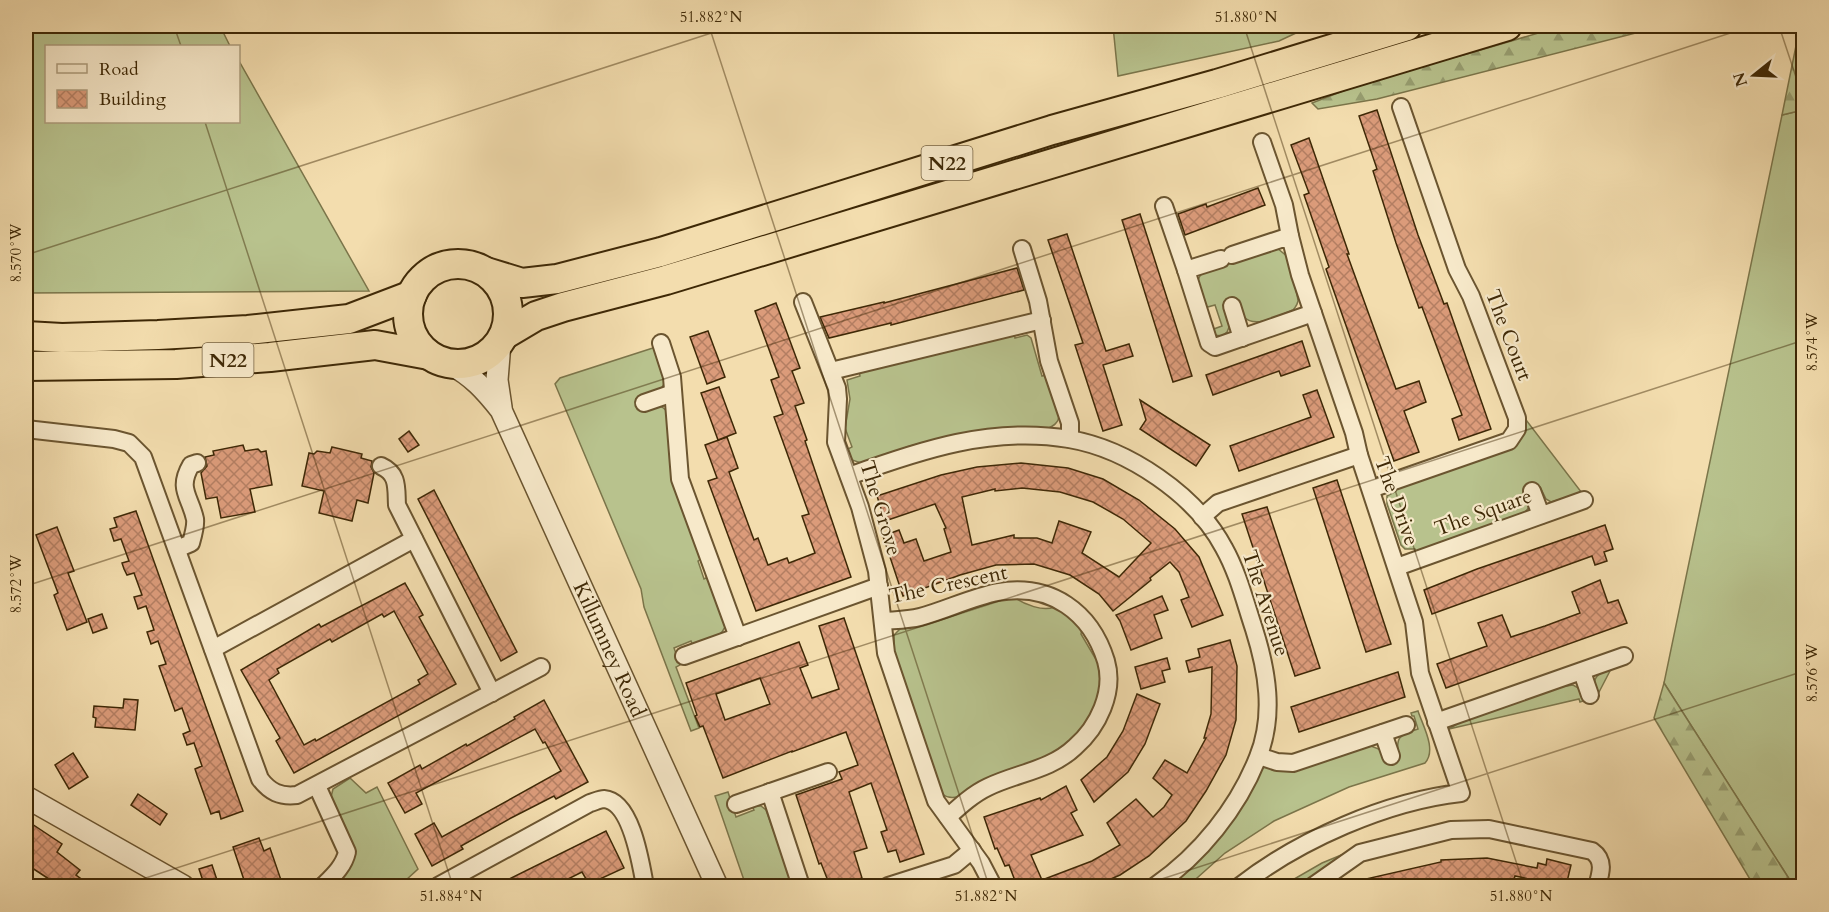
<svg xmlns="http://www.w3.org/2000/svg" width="1829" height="912" font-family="Cardo,serif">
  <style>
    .grass { fill: #b8c28d; stroke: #7b754a; stroke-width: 1.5 }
    .forest { fill: url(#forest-firs); stroke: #7b754a; stroke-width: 1.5 }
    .building { fill: url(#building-cross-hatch); stroke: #3e2806; stroke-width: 1.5; fill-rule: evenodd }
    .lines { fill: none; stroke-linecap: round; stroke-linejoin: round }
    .minor-casing { stroke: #6b5530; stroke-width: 20 }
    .tertiary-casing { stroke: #6b5530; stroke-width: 24 }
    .trunk-casing { stroke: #3e2806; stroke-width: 32 }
    .minor { stroke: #f7e9ca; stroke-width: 16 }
    .tertiary { stroke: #f7e9ca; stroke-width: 21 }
    .trunk { stroke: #f3ddae; stroke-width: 28 }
    .ticks { fill: none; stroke: #3e2806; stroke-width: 1.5; stroke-opacity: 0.45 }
    .labels { text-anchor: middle; stroke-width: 4.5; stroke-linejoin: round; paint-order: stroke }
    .shield { fill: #f7e9ca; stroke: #766241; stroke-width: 1.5 }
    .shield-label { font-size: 20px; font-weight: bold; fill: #3e2806 }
    .street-label { font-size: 21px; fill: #3e2806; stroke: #f7e9ca }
    .neatline { fill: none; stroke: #3e2806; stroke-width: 2 }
    .ticks-label { font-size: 15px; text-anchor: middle; fill: #3e2806 }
  </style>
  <defs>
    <pattern id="forest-firs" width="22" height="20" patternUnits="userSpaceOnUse" patternTransform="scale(1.5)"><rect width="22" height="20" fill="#b8c28d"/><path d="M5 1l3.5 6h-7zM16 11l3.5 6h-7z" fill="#979e71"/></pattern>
    <pattern id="building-cross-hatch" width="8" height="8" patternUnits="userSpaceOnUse" patternTransform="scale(1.5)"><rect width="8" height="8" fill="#db9b7a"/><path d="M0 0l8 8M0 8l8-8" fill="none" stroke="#b37e62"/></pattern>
  </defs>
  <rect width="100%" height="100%" fill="#f3ddae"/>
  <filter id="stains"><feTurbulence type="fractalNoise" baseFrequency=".00333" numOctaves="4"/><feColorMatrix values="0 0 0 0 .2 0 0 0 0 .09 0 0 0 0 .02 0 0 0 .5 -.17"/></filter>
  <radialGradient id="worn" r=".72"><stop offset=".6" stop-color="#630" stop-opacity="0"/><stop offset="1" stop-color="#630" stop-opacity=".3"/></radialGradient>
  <g class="grass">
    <path d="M26 26H220L230 46H46V122H238L239 61 369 291 26 293Z"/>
    <path d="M1113 26H1311L1279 41 1118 76Z"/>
    <path d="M1803 110V885H1793L1664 683 1782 115Z"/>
    <path d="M1277 248 1288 257C1290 265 1298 297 1298 301 1297 306 1296 306 1293 310 1279 315 1256 329 1244 317L1230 325 1227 332 1222 336 1214 335 1211 330 1222 326 1215 305 1204 308C1200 294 1191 281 1205 271Z"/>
    <path d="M1014 333 1015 338 1027 335 1031 338 1042 376 1046 375 1059 415C1059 423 1053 426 1047 429 1001 427 958 432 914 445 896 450 879 459 861 463L852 460 846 450 852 447 845 428 850 399 847 380 860 376 859 370Z"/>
    <path d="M656 347 666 381 661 389 658 406 662 407 668 412 701 559 698 561 704 579 708 577 726 624C722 639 706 641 693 646L691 641 674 648 680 665 676 667 699 728 691 731 644 607 641 589 555 384 560 378Z"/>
    <path d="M1523 416 1582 493 1551 502 1546 499 1540 487 1527 491 1530 505 1525 513 1416 553 1415 549H1405L1401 545 1387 504V496L1396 491 1395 487 1517 443 1524 431Z"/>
    <path d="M1015 598C1024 604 1043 612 1054 607L1072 619 1082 629 1081 634 1095 658 1098 659C1099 665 1100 671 1101 677 1102 712 1073 747 1043 759 1024 766 1004 771 986 779 972 785 958 806 942 794L894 656V635L902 627C941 626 976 602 1015 598Z"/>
    <path d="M1611 669 1597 696 1580 702 1579 699 1449 729 1460 722 1560 687 1573 685 1580 689 1594 684C1595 674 1603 672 1611 669Z"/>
    <path d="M1418 711C1423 726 1437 750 1425 763L1349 787 1274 821 1225 853 1188 886H1169L1192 866 1261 768 1371 746 1399 757C1395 737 1399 735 1418 729L1414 716H1412L1411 713Z"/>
    <path d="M350 778 366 793 377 787 418 869 405 881 407 886H336L352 853 331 797 333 789Z"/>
    <path d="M728 792 736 817 754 810 752 806H761L766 810 793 886H746L715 796Z"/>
    <path d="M1351 851 1301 886H1282L1322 863Z"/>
  </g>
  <g class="forest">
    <path d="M1562 26H1663L1377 99 1318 109 1312 103 1384 75 1467 54Z"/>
    <path d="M1800 26H1804L1803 110 1782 115Z"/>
    <path d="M1664 683 1793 885H1803V886H1754L1654 718Z"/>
  </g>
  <g class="building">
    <path d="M1377 110 1418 235 1444 304 1447 303 1491 429 1459 440 1452 419 1462 415 1422 307 1419 308 1396 243 1373 171 1377 169 1359 116Z"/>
    <path d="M1309 138 1349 254H1347L1396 389 1419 381 1426 402 1404 411 1419 452 1394 461 1326 269 1329 267 1304 195 1309 193 1291 145Z"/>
    <path d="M1258 188 1265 205 1185 235 1178 214 1206 204 1207 207Z"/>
    <path d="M1140 214 1192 376 1173 382 1122 220Z"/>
    <path d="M1067 234 1106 351 1129 344 1133 356 1103 365 1122 425 1103 431 1075 345 1083 343 1048 240Z"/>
    <path d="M1017 268 1024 290 891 325V323L829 338 820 317 884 302V303Z"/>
    <path d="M776 303 800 368 792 371 804 403 795 406 807 440 805 441 851 577 756 611 708 481 717 478 705 445 727 437 738 468 729 472 754 540 758 538 768 565 787 558 789 563 815 553 802 516 809 514 774 417 783 414 771 380 779 377 755 311Z"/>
    <path d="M708 331 725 377 707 384 690 337Z"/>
    <path d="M1302 341 1310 366 1281 376 1279 371 1213 395 1206 375Z"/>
    <path d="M719 387 736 433 718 440 701 393Z"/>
    <path d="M1317 390 1334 437 1239 471 1230 446 1311 417 1303 395Z"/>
    <path d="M1140 400 1210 445 1196 466 1140 429 1146 420Z"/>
    <path d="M409 431 419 445 408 452 399 439Z"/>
    <path d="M243 445 245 451 258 449 261 452 266 451 272 485 250 489 255 512 221 518 217 497 206 499 201 473 207 466 205 457 214 455 213 451Z"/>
    <path d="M332 447 362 454 361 458 372 461 371 467 374 473 368 503 357 500 352 521 319 513 324 491 302 486 309 453 314 454 317 451 330 453Z"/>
    <path d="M1021 463 1068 468 1103 479 1139 500 1175 529 1199 557 1223 615 1192 627 1181 600 1189 597 1179 572 1170 562 1150 578 1151 580 1113 611 1099 594 1070 575 1034 564 996 565 960 575 903 596 883 536 899 530 904 543 916 539 924 561 951 552 944 529 946 528 935 504 885 521 877 496 941 475 977 467ZM1022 488 1060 492 1093 502 1123 519 1151 543 1119 577 1082 553 1091 532 1059 521 1052 543 1037 538H1014V535L972 545 962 497 995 489V491Z"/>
    <path d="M1337 480 1391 644 1366 652 1313 488Z"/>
    <path d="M434 490 517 652 501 661 418 499Z"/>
    <path d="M1267 507 1320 668 1295 676 1242 514Z"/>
    <path d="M136 511 243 811 221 819 219 811 211 814 197 775 195 769 202 766 194 743 187 745 183 734 190 731 182 708 175 711 159 666 166 664 158 641 151 644 147 632 154 630 146 606 138 609 134 597 142 595 134 573 127 575 124 569 122 563 129 561 121 539 114 541 110 529 117 527 114 518Z"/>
    <path d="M1605 525 1613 549 1604 552 1607 561 1595 565 1592 556 1432 614 1424 590 1477 569Z"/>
    <path d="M57 527 74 571 68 573 87 622 67 630 54 595 58 593 36 535Z"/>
    <path d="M1600 580 1608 603 1618 600 1627 623 1446 688 1437 664 1487 646 1478 623 1502 615 1511 637 1545 626 1580 613 1572 592Z"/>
    <path d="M405 583 423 615 419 617 456 684 294 773 276 741 280 738 241 670 319 624 321 627ZM394 611 428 674 418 680 420 684 316 741 315 739 304 745 269 680 279 673 277 669 330 639 332 642 382 614 384 617Z"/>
    <path d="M1162 596 1168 610 1154 615 1162 638 1131 650 1120 621 1116 615Z"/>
    <path d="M102 614 107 628 93 633 88 619Z"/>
    <path d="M844 618 924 854 900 862 896 850 888 852 881 832 887 830 871 783 849 792 867 848 854 852 862 878 838 886H830L821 863 819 864 796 795 842 779 839 772 858 765 846 732 792 752V751L723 778 703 726 700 727 695 716 697 715 686 683 799 642 808 665 800 668 812 698 839 689 819 626ZM760 678 770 704 725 720 716 694Z"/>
    <path d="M1230 640 1237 666 1236 720 1226 755 1206 791 1186 821 1149 856 1120 875 1095 886H1017L1009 865 1005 866 997 848 995 849 984 817 1040 798 1041 800 1066 786 1077 810 1071 813 1083 835 1031 855 1042 880 1092 861 1120 845 1107 823 1136 799 1153 817 1164 807 1172 795 1153 778 1165 760 1187 773 1206 738H1204L1211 714 1212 667 1189 672 1186 661 1200 657 1198 649Z"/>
    <path d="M1167 658 1170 669 1162 671 1165 682 1141 689 1135 667Z"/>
    <path d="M1398 672 1405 697 1299 732 1291 707Z"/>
    <path d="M1137 694 1160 704 1145 744 1128 772 1094 802 1081 780 1107 757 1123 731Z"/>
    <path d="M124 699 138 700 135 730 95 727 96 718 93 717 94 706 123 708Z"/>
    <path d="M544 700 588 782 556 799 554 796 511 818 461 846 463 849 432 866 415 834 434 823 442 837 561 771 545 742 543 743 535 729 416 793 422 804 405 813 388 783 420 765 422 769 466 744 467 746 515 719 514 717Z"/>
    <path d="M73 753 88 777 69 789 55 765Z"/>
    <path d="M138 794 167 814 160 825 131 805Z"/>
    <path d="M26 820 62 844 57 852 80 870 76 875 91 886H43L49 879 26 864Z"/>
    <path d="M606 831 624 868 589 884 582 872 554 886H495Z"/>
    <path d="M259 838 264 851 270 848 283 886H246L233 847Z"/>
    <path d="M1487 858 1537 868 1538 863 1546 865 1547 859 1571 865 1566 886H1542L1543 882 1515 876 1512 886H1500L1483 883 1437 885 1438 886H1357V881L1441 862V860Z"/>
    <path d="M212 865 217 880 204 884 199 869Z"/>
  </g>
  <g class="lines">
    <g class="minor-casing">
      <g id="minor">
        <path d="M1262 142 1284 205 1290 236"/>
        <path d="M1164 206 1186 270"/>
        <path d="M1022 249 1038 301 1049 361 1070 423V439"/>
        <path d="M1232 255 1290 236 1300 275 1354 433 1359 455 1414 622 1420 673 1461 793C1387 801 1299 840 1240 886"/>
        <path d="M1221 259 1186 270 1209 343 1215 347 1313 313"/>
        <path d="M803 302 837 388 838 399 836 442 860 507 877 571 886 653 936 801 981 863 993 886"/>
        <path d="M1232 306 1242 338"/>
        <path d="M661 343 672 377 680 479 738 637"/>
        <path d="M831 371 1042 320"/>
        <path d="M644 403 673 393"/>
        <path d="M26 429 114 439 129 443 143 457 260 779C270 792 280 797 297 795L541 667"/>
        <path d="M381 466C399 474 396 489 397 505L492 693"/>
        <path d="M849 476C921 450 992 426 1069 439 1128 449 1196 495 1224 548 1238 573 1245 602 1254 629 1267 670 1275 715 1258 757 1238 808 1200 855 1155 886"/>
        <path d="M1371 489 1509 441 1517 429V418L1471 296 1457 269 1401 107"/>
        <path d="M1532 491 1541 515"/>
        <path d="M1202 517 1218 503 1359 455"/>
        <path d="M177 549 191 543C193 536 196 526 195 519 190 496 177 489 191 465L197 463"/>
        <path d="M1397 567 1584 500"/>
        <path d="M884 621C896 620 908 620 920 617 946 610 972 597 998 592 1051 583 1091 612 1106 661 1115 692 1098 727 1075 747 1051 770 1017 773 988 787 973 794 960 806 948 817"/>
        <path d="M213 649 414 539"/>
        <path d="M684 656 879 586"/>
        <path d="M1582 672 1590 695"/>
        <path d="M1436 722 1624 656"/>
        <path d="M1383 733 1391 756"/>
        <path d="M1259 756 1277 762 1293 763 1406 725"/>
        <path d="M317 786 347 852C344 866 333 876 323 886"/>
        <path d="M770 792 801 886"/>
        <path d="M736 804 828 772"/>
        <path d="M438 886 590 803C594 802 600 799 604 799 632 801 641 865 645 886"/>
        <path d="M888 886 954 865 972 850"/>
        <path d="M1313 886 1360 853 1451 830 1489 829 1592 851C1605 860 1601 873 1597 886"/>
      </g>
    </g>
    <g class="tertiary-casing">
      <g id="tertiary">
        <path d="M500 343 497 380 501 407"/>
        <path id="s1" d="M450 364C472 375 486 391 501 410L717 886"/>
        <path d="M26 797 183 886"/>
      </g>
    </g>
    <g class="trunk-casing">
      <g id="trunk">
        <circle cx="458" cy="314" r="50"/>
        <path d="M486 272 522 283 557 279 661 252 1052 130 1217 84 1407 26"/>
        <path d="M504 335 536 316 563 307 666 280 1507 26"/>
        <path d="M26 336 62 338 158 335 248 330 349 319 412 295"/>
        <path d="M26 366 176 364 270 357 375 345 429 355"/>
      </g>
    </g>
    <use href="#minor" class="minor"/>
    <use href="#tertiary" class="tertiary"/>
    <use href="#trunk" class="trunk"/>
  </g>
  <path class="ticks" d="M174 26 181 46M709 26 989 886M1244 26 1524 886M1779 26 1804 101M205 122 453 886M26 255 733 26M26 586 1752 26M121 886 1804 340M1140 886 1804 671"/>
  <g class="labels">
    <g class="shield">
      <rect x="921.5" y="146" width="51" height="34" rx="4.5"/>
      <rect x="202.5" y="343" width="51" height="34" rx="4.5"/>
    </g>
    <g class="shield-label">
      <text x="947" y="170">N22</text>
      <text x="228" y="367">N22</text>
    </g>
    <g class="street-label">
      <text transform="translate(1509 335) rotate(69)" y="7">The Court</text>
      <text transform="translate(1397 501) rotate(70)" y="7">The Drive</text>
      <text transform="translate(881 508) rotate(73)" y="7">The Grove</text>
      <text transform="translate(1483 512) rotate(-20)" y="7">The Square</text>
      <text transform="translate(948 584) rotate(-12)" y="7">The Crescent</text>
      <text transform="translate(1266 603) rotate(72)" y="7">The Avenue</text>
      <text dy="7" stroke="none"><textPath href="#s1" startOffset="332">Killumney Road</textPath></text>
    </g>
  </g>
  <rect width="1829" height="912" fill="none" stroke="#f3ddae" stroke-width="66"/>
  <rect x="45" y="45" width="195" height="78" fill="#f7e9ca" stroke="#ad9c7c" stroke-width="1.5"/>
  <rect x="57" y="64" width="30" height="9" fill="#f7e9ca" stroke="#ad9c7c" stroke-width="1.5"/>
  <text x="99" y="75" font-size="18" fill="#3e2806">Road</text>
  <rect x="57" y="90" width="30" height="18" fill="url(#building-cross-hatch)" stroke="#ad9c7c" stroke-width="1.5"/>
  <text x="99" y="105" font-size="18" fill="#3e2806">Building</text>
  <g transform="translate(1754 75) rotate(252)" stroke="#f7e9ca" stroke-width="4.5" paint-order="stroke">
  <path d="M0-4.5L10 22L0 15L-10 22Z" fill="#3e2806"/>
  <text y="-9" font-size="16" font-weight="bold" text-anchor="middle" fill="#3e2806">N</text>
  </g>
  <rect x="33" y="33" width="1763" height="846" class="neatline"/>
  <g class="ticks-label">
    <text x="711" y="22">51.882°N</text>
    <text x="1246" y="22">51.880°N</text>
    <text transform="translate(16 253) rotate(-90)" y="5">8.570°W</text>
    <text transform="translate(1812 342) rotate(-90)" y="5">8.574°W</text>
    <text transform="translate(16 584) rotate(-90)" y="5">8.572°W</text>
    <text transform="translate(1812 673) rotate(-90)" y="5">8.576°W</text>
    <text x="451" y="901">51.884°N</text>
    <text x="986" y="901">51.882°N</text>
    <text x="1521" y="901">51.880°N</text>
  </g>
  <rect width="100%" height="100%" filter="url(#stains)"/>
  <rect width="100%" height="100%" fill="url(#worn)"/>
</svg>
